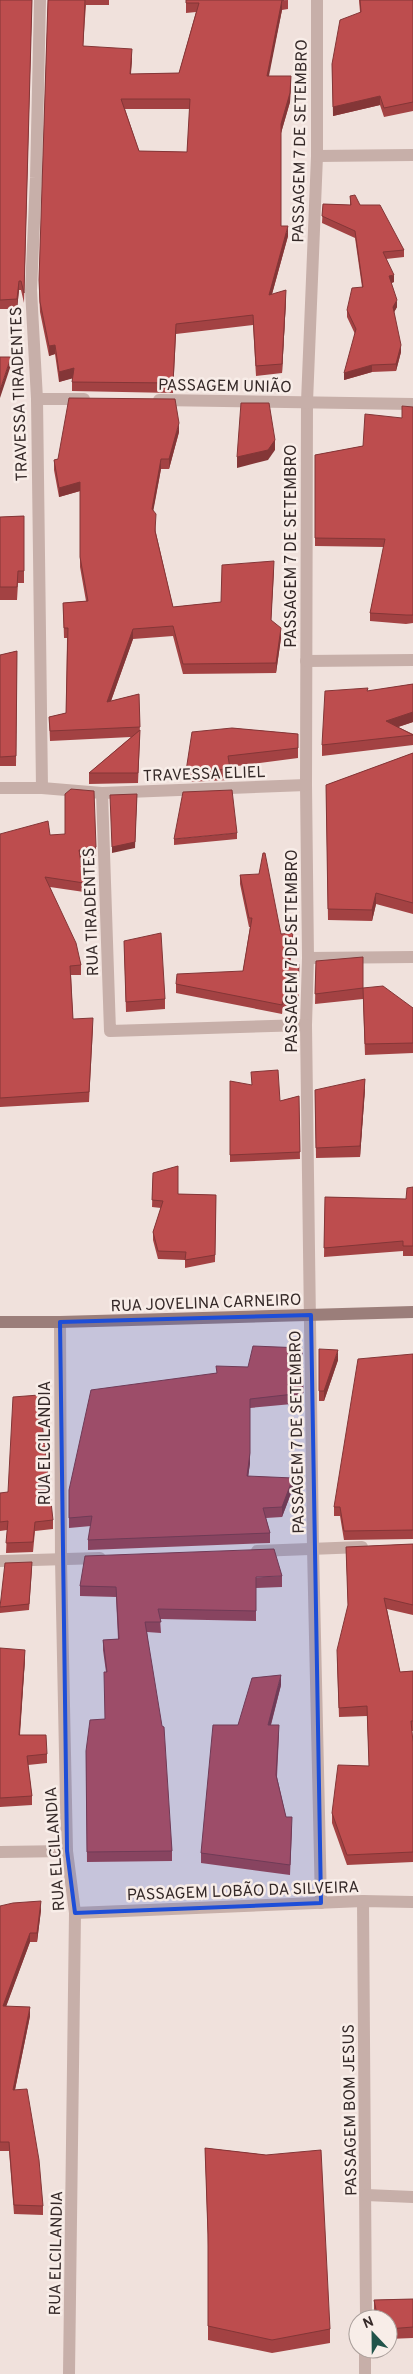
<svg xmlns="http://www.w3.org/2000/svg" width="413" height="2374" font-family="Overpass,sans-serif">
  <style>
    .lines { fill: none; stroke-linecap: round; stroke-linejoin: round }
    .street { stroke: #c7afa9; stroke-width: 12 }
    .secondary { stroke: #9b7e7a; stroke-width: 12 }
    .wall { fill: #a34243; fill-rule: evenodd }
    .shaded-wall { fill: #843637 }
    .building { fill: #bd4d4e; stroke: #843637; fill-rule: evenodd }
    .marked { fill: #1d4ed8; fill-opacity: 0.2; stroke: #1d4ed8; stroke-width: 4; stroke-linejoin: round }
    .labels { text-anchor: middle; stroke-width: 5; stroke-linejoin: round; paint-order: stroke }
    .street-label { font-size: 16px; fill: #352928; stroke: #f8ede8 }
  </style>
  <rect width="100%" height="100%" fill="#f0e1dc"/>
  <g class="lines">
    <g class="street">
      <path d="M40 0 36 178 31 290 37 399 42 788"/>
      <path d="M317 0V156L307 402 306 785 308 958 306 1025 313 1548 321 1903"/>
      <path d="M317 156 413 155"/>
      <path d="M37 399H84"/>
      <path d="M159 400 413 404"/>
      <path d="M306 661 413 660"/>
      <path d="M0 788H42L102 793 306 785"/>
      <path d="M102 793 110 1031 306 1025"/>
      <path d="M308 958 413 957"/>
      <path d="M60 1322 61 1560 67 1851 75 1913 69 2374"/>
      <path d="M257 1551 362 1547"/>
      <path d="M0 1561 100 1558"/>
      <path d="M0 1852 67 1851"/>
      <path d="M363 1901 366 2319"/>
      <path d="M75 1913 363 1901 413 1902"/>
      <path d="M366 2195 413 2197"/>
      <path d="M365 2374V2349"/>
    </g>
    <path class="secondary" d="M0 1322H60L413 1312"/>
  </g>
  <g class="wall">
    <path d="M0 0H32L24 303 21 290H19L17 309H0Z"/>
    <path d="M48 0H109V5H86L83 46 132 58 131 74 179 73 196 12 186 13V3L288 0V9L282 10 268 76 291 85 290 102 281 133V226L288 236 272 294 286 300 282 373 256 376 253 325 176 334 173 393 72 391V378L59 382 55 354 49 356 40 312 39 290ZM125 109H190L187 152 139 151Z"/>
    <path d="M359 0H413V111L384 117 380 105 333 116 332 64 360 12Z"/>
    <path d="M350 196 360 205 404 250V257L386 259 394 282 391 283 397 307 394 312 401 352 396 371 372 372 344 380 355 334 347 317V310L362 287 355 238 322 223 323 204 350 205Z"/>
    <path d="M413 407V623L406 624 370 621V613L384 547 315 546V455L363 446 402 418Z"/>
    <path d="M179 432 169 469H161L153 510 156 533 173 607 221 602 274 571 271 621 281 638 276 673 183 674 173 636 133 639 111 701 139 694 140 737 138 783 89 784V773L131 737 50 741 49 717 66 713 67 638H64L63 603 86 601 80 567V491L59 497 54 470V460Z"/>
    <path d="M24 516V583H18L17 600H0V517Z"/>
    <path d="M17 651 16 766H0V655Z"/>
    <path d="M413 684V722L398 727 413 734V745L322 756V745L368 691Z"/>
    <path d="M232 728 298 734V758L230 767V780L186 782V771Z"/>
    <path d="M413 753V914L376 904 372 921 328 920 326 785Z"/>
    <path d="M237 833V839L174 845V839Z"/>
    <path d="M0 834 50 835 96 856 80 859 84 883V892L50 887 81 965V975H71L73 1019 93 1027 89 1102 0 1107Z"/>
    <path d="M240 875 281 934 293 942 290 965 299 964 298 1006 283 1007 282 1014 176 993V984L243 971 250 927H249L240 884Z"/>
    <path d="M124 941 165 999V1009L126 1012Z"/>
    <path d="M316 961 363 988 413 1008V1053L365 1055 363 999 315 1004Z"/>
    <path d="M230 1081 280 1101 299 1096 300 1159 230 1162Z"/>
    <path d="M365 1089 360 1157 316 1158 315 1090Z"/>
    <path d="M153 1173 178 1194 216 1195 215 1262 185 1268V1260L158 1259 153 1240V1232L161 1208 152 1207Z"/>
    <path d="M413 1187V1256H403V1251L324 1257 325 1197 406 1199Z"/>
    <path d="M302 1348 303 1403 250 1408V1463L248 1476 293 1488 282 1517 266 1518 270 1533V1543L88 1550V1540L91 1526 69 1528V1490L216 1373 248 1367Z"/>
    <path d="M319 1349 338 1360 324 1401H319Z"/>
    <path d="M413 1354V1539L344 1540 340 1516H334V1507Z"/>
    <path d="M0 1493 53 1520V1529L35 1531 33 1552 6 1553 7 1530 0 1531Z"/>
    <path d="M413 1544V1615L387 1609 400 1672 413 1671V1731H412L413 1742V1862L347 1865 332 1823V1813L369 1766 367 1716 339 1717 337 1660 348 1606 346 1547Z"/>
    <path d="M32 1568 29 1610 0 1613V1607Z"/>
    <path d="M282 1576V1587L256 1588V1621L160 1619 161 1633 147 1632 172 1851V1861L87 1862 86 1751 105 1719 106 1672 103 1650V1640L118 1639 116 1597 80 1596V1586Z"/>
    <path d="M0 1648 25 1659 20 1735 47 1754V1763L28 1765 32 1796V1805L0 1807Z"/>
    <path d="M281 1685 271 1725 279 1735 277 1777 286 1817 292 1827 290 1875 201 1863V1853L238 1725Z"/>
    <path d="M0 1906 41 1910 37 1942H30L6 2006 30 2016 15 2090 43 2206V2215L14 2214 9 2151H0Z"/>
    <path d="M205 2148 266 2155 330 2329V2343L272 2353 208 2340V2246Z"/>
    <path d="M413 2299V2338L388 2339V2319H376L374 2311V2300Z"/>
  </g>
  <g class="shaded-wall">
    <path d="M282 0V10L267 86V76Z"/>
    <path d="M132 49V58L130 84V74Z"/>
    <path d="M291 76 290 102 281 133V124Z"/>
    <path d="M380 96V105L333 116V107Z"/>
    <path d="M288 226V236L269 305V295Z"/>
    <path d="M394 275V282L389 284V276Z"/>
    <path d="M19 281V290L17 309V299Z"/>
    <path d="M286 290V300L282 373V364Z"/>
    <path d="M397 300V307L393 314V307Z"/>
    <path d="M55 345V354L49 356V346Z"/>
    <path d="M401 345V352L396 371V364Z"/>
    <path d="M11 357V365L0 398V390Z"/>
    <path d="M372 365V372L344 380V373Z"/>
    <path d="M74 368V378L59 382V372Z"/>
    <path d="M179 423V432L169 469V459Z"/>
    <path d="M275 440V450L268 460 237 468V457Z"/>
    <path d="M161 459V469L152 518V509Z"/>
    <path d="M80 482V491L59 497V488Z"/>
    <path d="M281 628V638L276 673V663Z"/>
    <path d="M133 629V639L107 712V702Z"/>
    <path d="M413 712V722L386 731V721Z"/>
    <path d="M137 794 135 848 112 853V847Z"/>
    <path d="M96 847V856L79 860V850Z"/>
    <path d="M376 893V904L372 921V910Z"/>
    <path d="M293 933V942L288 974V965Z"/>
    <path d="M365 1079V1089L360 1157V1146Z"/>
    <path d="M338 1350V1360L324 1401V1391Z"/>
    <path d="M250 1453V1463L247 1486V1476Z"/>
    <path d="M293 1478V1488L282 1517V1507Z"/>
    <path d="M25 1650V1659L19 1744V1735Z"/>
    <path d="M281 1675V1685L268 1735V1725Z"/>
    <path d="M41 1901V1910L37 1942V1933Z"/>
    <path d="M30 1933V1942L3 2015V2006Z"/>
    <path d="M30 2007V2016L13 2099V2090Z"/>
  </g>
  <g class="building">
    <path d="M0 0H32L24 293 21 281H19L17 299 0 300Z"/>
    <path d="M48 0H85L83 46 132 49 130 74 179 73 199 3H186V0H284H282L267 76H291L290 93 281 124V226H288L269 295 286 290 282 364 256 366 253 315 176 324 173 383 72 382 74 368 59 372 55 345 49 346 40 302 39 280ZM121 99H190L187 152 139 151Z"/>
    <path d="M360 0H413V102L384 108 380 96 333 107 332 64 340 20 361 12Z"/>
    <path d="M355 195 360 205H380L404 250 383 252 394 275 389 276 397 300 393 307 401 345 396 364 372 365 344 373 356 329 347 310 352 288 363 287 355 231 322 216 323 204 351 205 350 196Z"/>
    <path d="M0 357H11L0 390Z"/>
    <path d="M69 398 175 399 179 423 169 459H161L152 509 156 514 155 531 173 607 221 602 222 565 274 561 271 620 281 628 276 663 183 664 173 626 133 629 107 702 139 694 140 727 50 731 49 717 66 713 68 628H64L63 603 88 601 80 557V482L59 488 54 460 58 459Z"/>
    <path d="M241 403H269L275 440 268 450 237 457Z"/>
    <path d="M402 406 413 407V615H406L370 613 385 539 315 538V455L363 446 365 414 402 418Z"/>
    <path d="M24 516V571H18L17 587H0V517Z"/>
    <path d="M17 651 16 756 0 757V655Z"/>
    <path d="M413 684V712L386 721 413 735 322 745 325 691 368 688 367 691Z"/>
    <path d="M232 728 298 734V748L228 756 230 769 186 771 192 732Z"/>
    <path d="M140 730 138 773H89Z"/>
    <path d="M413 753V903L376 893 372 910 328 909 326 785Z"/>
    <path d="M71 789 94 791 96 847 79 850 84 883 45 877 76 943 81 965 70 966 73 1019 93 1018 89 1092 0 1098V834L48 821 50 835 65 834V794Z"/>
    <path d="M232 790 237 833 174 839 183 792Z"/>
    <path d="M137 794 135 842 112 847 110 795Z"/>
    <path d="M263 853H265L281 934 293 933 288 965 299 964 298 997 283 999 282 1005 176 984 177 974 243 971 252 918H249L240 875 259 874Z"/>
    <path d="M161 933 165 999 126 1002 124 941Z"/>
    <path d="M363 957V988L315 994 316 961Z"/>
    <path d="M383 986 413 1008V1043L365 1044 363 988Z"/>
    <path d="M278 1070 280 1101 299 1096 300 1152 230 1155V1081L252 1085 251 1072Z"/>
    <path d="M365 1079 360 1146 316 1148 315 1090Z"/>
    <path d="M178 1166V1194L216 1195 215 1255 185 1260 186 1252 158 1251 153 1232 163 1201 152 1200 153 1173Z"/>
    <path d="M413 1187V1246H403V1241L324 1248 325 1197 406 1199 407 1188Z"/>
    <path d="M253 1346 302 1348 303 1393 250 1399V1453L247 1476 293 1478 282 1507 263 1508 270 1533 88 1540 92 1516 69 1518V1490L91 1390 217 1373 216 1366 248 1367Z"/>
    <path d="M319 1349 338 1350 324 1391H319Z"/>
    <path d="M413 1354V1530L344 1531 340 1507H334L358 1359Z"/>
    <path d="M39 1395 53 1520 35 1522 33 1542 6 1543 8 1521 0 1522V1493L8 1492 13 1397Z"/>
    <path d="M413 1544V1605L384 1598 400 1672 413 1671V1721H411L413 1742V1852L347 1855 332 1813 338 1765 369 1766 367 1706 339 1708 337 1650 348 1605 346 1547Z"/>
    <path d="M274 1549 282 1576 256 1577V1611L158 1609 161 1622H145L162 1726 164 1727 172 1851 87 1852 86 1751 90 1720 105 1719 104 1672H107L103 1640 119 1639 116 1587 80 1586 85 1556Z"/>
    <path d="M32 1562 29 1604 0 1607 5 1563Z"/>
    <path d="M0 1648 25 1650 19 1735H46L47 1754 27 1756 32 1796 0 1798Z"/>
    <path d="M281 1675 268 1725H279L276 1775 286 1817H292L290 1865 201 1853 213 1725H238L252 1678Z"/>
    <path d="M41 1901 37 1933H30L3 2006 30 2007 13 2090 27 2089 39 2160 43 2206 14 2205 9 2142H0V1906L13 1903Z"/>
    <path d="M205 2148 266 2155 321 2150 330 2329 272 2340 208 2326V2234Z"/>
    <path d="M413 2299V2327L388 2329V2319H378L374 2300Z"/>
  </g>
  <path class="marked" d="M311 1315 321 1903 75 1913 67 1851 60 1322Z"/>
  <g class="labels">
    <g class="street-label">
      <text transform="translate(299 141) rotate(-89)" y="6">PASSAGEM 7 DE SETEMBRO</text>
      <text transform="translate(225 385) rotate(1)" y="6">PASSAGEM UNIÃO</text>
      <text transform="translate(18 394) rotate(-92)" y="6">TRAVESSA TIRADENTES</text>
      <text transform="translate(290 546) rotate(-90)" y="6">PASSAGEM 7 DE SETEMBRO</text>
      <text transform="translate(204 773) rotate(-2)" y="6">TRAVESSA ELIEL</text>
      <text transform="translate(90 912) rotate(-92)" y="6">RUA TIRADENTES</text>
      <text transform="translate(291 951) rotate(-90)" y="6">PASSAGEM 7 DE SETEMBRO</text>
      <text transform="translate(206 1302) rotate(-2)" y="6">RUA JOVELINA CARNEIRO</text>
      <text transform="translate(296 1432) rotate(-91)" y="6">PASSAGEM 7 DE SETEMBRO</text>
      <text transform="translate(44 1443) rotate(-90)" y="6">RUA ELCILANDIA</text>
      <text transform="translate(54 1849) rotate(-94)" y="6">RUA ELCILANDIA</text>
      <text transform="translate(243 1890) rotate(-2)" y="6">PASSAGEM LOBÃO DA SILVEIRA</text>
      <text transform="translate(349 2110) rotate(-91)" y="6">PASSAGEM BOM JESUS</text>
      <text transform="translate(55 2253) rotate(-89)" y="6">RUA ELCILANDIA</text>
    </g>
  </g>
  <g transform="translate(373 2334) rotate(338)"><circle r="24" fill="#f8ede8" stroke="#aa9f9b"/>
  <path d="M0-4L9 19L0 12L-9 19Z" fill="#21534a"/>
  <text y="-8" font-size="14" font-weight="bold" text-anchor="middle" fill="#352928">N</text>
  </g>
</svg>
